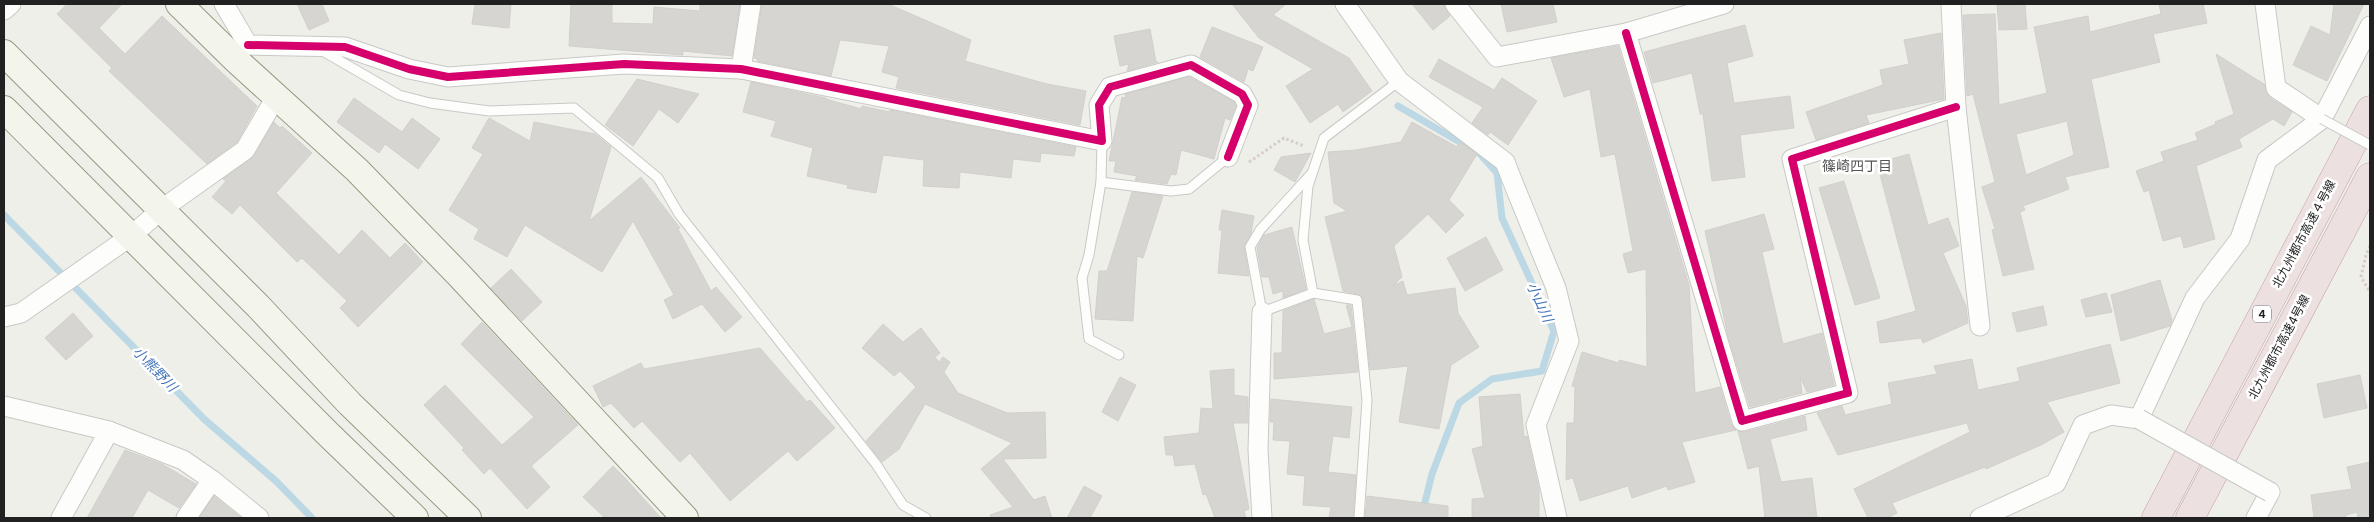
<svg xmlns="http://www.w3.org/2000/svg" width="2374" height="522" font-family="Inter,'Noto Sans JP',sans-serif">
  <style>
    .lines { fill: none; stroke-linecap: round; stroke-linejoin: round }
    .stream { stroke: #bbd8e4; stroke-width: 7 }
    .building { fill: #d6d5d1; stroke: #d3d0cb; fill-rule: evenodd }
    .lane-casing { stroke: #c8c8c6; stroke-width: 11 }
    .street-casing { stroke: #c8c8c6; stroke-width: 21 }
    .secondary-casing { stroke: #969b80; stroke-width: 28 }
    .highway-casing { stroke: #c79fa6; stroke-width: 29 }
    .path { stroke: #d8ccc8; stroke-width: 3; stroke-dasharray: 2.5 2.5; stroke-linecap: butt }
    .lane { stroke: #fdfdfc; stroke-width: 9 }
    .street { stroke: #fdfdfc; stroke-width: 19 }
    .secondary { stroke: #f3f5ec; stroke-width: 26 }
    .highway { stroke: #ece1e0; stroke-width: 28 }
    .lane-bridge-casing { stroke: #c8c8c6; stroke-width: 11; stroke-linecap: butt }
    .street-bridge-casing { stroke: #c8c8c6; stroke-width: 21; stroke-linecap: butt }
    .lane-bridge { stroke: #fdfdfc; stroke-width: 9 }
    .street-bridge { stroke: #fdfdfc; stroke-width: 19 }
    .cycleway-casing { stroke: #fff; stroke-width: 11 }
    .cycleway { stroke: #d6006c; stroke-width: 8 }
    .labels { text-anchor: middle; stroke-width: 5; stroke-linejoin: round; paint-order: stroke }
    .shield { fill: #fff; stroke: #646464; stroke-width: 1 }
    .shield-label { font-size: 11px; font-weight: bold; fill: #212121 }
    .street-label { font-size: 12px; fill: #212121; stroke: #fff }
    .neighbourhood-label { font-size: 14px; fill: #545454; stroke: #fff }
    .water-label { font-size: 14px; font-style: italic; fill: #4573b9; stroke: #fff }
  </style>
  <rect width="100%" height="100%" fill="#efefea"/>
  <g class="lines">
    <g class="stream">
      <path d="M1398 106 1480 154 1497 173 1502 218 1554 331 1542 371 1492 379 1459 403 1432 474 1423 510 1425 518"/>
      <path d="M4 215 204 419 277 482 312 518"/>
    </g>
  </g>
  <g class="building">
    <path d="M67 4H122L99 28 125 54 162 16 257 106 237 142 207 164 109 71 112 68 57 14Z"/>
    <path d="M297 4H322L329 21 309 30Z"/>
    <path d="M475 4H511L509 28 472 24Z"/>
    <path d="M571 4H612V23L653 24 654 7 700 11V4H740L732 56 683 51V55L569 46Z"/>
    <path d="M762 4H888L971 40 965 61 1047 84 1086 91 1080 125 896 88 899 77 882 72 889 46 840 40 831 76 757 61 758 59 754 58Z"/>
    <path d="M1232 4H1286L1273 15 1349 58 1372 91 1343 112 1338 104 1310 123 1286 86 1313 69 1259 38Z"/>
    <path d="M1412 4H1444L1450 16 1433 30Z"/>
    <path d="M1501 4H1553L1557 22 1507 32Z"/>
    <path d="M2025 4 2027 29 1999 30 1997 5Z"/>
    <path d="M2159 4H2203L2207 23 2153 34 2160 62 2091 79 2109 167 2065 177 2069 189 2023 206 2025 210 2020 212 2034 269 2003 276 1992 230 1995 229 1982 187 1995 182 1973 94 1967 96 1963 15 1995 14 1999 105 2047 93 2034 27 2088 16 2090 32 2161 14ZM2067 121 2074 155 2026 175 2016 134Z"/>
    <path d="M2334 4H2364L2327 81 2293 65 2311 26 2330 35Z"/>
    <path d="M1745 25 1753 56 1727 63 1734 103 1790 96 1794 128 1740 135 1745 177 1712 181 1703 114H1700L1692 73 1653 83 1644 52Z"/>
    <path d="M1212 27 1263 47 1253 71 1248 69 1244 82 1200 57Z"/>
    <path d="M1150 29 1156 62H1158L1127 71 1129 64 1120 66 1114 36Z"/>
    <path d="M1941 33 1944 99 1866 115 1869 123 1816 140 1806 112 1883 85 1880 70 1909 64 1904 40Z"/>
    <path d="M1618 46 1689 285 1695 393 1720 387 1731 424 1736 430 1682 442 1695 482 1668 490 1667 486 1632 498 1628 486 1580 501 1573 478 1566 480 1567 423H1574L1575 387 1572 386 1582 352 1619 363V360L1647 367 1646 269 1628 273 1623 254 1633 251 1615 154 1601 157 1590 89 1564 97 1551 58Z"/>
    <path d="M2216 54 2264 84 2269 97 2292 112 2284 126 2273 119 2239 139 2242 147 2196 166 2215 239 2184 248 2181 236 2163 241 2149 190 2144 192 2136 171 2164 161 2161 152 2198 140 2195 133 2216 124 2215 122 2234 114Z"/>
    <path d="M1439 59 1494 90 1502 78 1537 101 1508 145 1490 132 1488 135 1472 123 1483 107 1429 77Z"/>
    <path d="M1189 77 1234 102 1236 106 1230 120 1225 118 1214 159 1181 150 1176 175 1171 174 1167 184 1135 180 1137 176 1114 172 1116 161H1109L1122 97 1126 98 1125 94Z"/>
    <path d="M637 79 699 94 678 123 659 109 633 146 605 125Z"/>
    <path d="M751 82 826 98V99L861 109 862 106 889 112 890 110 1076 147 1074 156 1041 153 1040 162 1013 159 1011 178 960 172 959 188 923 186 924 160 883 155 876 193 847 188 848 185 807 176 813 148 771 136 776 121 743 112Z"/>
    <path d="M354 98 402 132 412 118 440 139 418 169 385 144 379 153 337 122Z"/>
    <path d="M489 118 530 141 534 122 595 134 611 147 589 221 641 177 680 228 678 229 711 291 716 287 742 317 725 332 702 304 673 319 664 300 674 295 633 221 602 272 525 225 507 257 474 239 479 229 449 210 483 154 472 148Z"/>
    <path d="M274 122 280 128 282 126 312 153 276 193 339 255 362 230 390 258 405 243 423 262 358 327 340 308 347 301 302 258 297 262 240 205 232 214 212 197 226 181 223 179 254 156Z"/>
    <path d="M1412 122 1457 147 1460 142 1477 154 1449 200 1464 215 1446 233 1428 214 1394 246 1402 277 1393 286 1403 281 1407 295 1455 288 1458 313 1479 347 1451 365 1439 429 1399 422 1408 366 1370 370 1363 299 1358 294 1343 291 1325 217 1347 211 1334 203 1328 152 1356 150 1401 142Z"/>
    <path d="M1311 153 1295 182 1274 170 1281 157Z"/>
    <path d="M1909 154 1928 225 1948 218 1959 246 1943 253 1966 306 1968 323 1923 343 1921 338 1880 343 1877 322 1916 311 1877 163Z"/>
    <path d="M1844 181 1880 298 1855 305 1819 188Z"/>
    <path d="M1132 192 1163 196 1143 258 1137 256 1133 321 1095 319 1099 271H1107Z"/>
    <path d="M1222 210 1254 216 1251 233 1244 247 1249 276 1218 273 1222 230H1219Z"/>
    <path d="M1764 214 1774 249 1762 252 1783 344 1822 333 1834 385 1807 392 1800 377 1802 393 1750 407 1728 336 1705 231Z"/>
    <path d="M1292 227 1306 289 1283 298V291L1273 294 1269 277H1262L1257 248 1264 235Z"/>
    <path d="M1486 237 1503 270 1465 291 1447 258Z"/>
    <path d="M511 269 542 302 522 321 491 288Z"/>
    <path d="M2160 280 2172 320 2170 326 2121 341 2111 295Z"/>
    <path d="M2106 293 2112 312 2086 317 2081 300Z"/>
    <path d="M1314 299 1324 334 1352 327 1346 305H1351L1358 372 1274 379V353H1282L1283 311Z"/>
    <path d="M2043 306 2047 325 2017 332 2012 313Z"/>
    <path d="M73 313 93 336 66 360 45 338Z"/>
    <path d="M482 322 578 425 531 466 550 487 527 509 490 468 484 474 462 450 464 448 424 405 445 385 502 445 534 417 461 344Z"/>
    <path d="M883 324 903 342 921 328 940 353 935 357 939 362 943 357 950 362 944 372 958 393 1007 413 1045 412 1046 458 1003 459 1034 500 1045 496 1052 518H991L990 515 1013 507 981 469 1012 443 925 404 899 449 882 462 866 441 916 387 900 371 894 376 862 348Z"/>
    <path d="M2110 344 2120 383 2047 402 2064 432 2041 445 1986 469 1985 467 1892 503 1897 513 1887 518H1868L1854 489 1970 432 1967 423 1838 455 1817 413 1842 406 1845 415 1892 404 1888 383 1937 374 1934 366 1972 359 1978 390 2020 381 2017 368Z"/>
    <path d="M760 348 807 402 810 400 835 428 797 461 788 451 730 501 690 453 680 462 642 421 634 428 611 403 603 407 593 386 641 363 644 369Z"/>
    <path d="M1234 369V395L1248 397V423H1233L1249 509 1244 511 1246 518H1215L1206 494 1203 495 1195 464 1175 466 1173 455H1166L1164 437 1199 433 1201 408 1213 409 1210 371Z"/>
    <path d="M2360 375 2367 408 2324 418 2317 384Z"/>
    <path d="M1120 377 1136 385 1118 421 1102 412Z"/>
    <path d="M1520 394 1524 437 1527 436 1539 490V518H1472V499L1485 498 1472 449 1483 446 1479 397Z"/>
    <path d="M1271 399 1352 407 1349 438 1333 436 1328 472 1356 475 1353 518H1329L1331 507 1303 505 1305 476 1287 474 1290 441 1273 440 1274 422H1270Z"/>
    <path d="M1805 416 1807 430 1770 439 1781 482 1812 478 1817 518H1765L1759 466 1748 469 1738 431 1745 432Z"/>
    <path d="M125 450 162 464 196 484 179 508 148 490 132 518H87Z"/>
    <path d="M2370 462V518H2358L2357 512 2346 515V518H2314L2311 495 2352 489 2347 467Z"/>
    <path d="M613 466 625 478 661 518H605L583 497Z"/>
    <path d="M1084 486 1102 496 1090 518H1067Z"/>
    <path d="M214 496 241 518H199Z"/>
    <path d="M1367 496 1448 506V518H1365Z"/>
  </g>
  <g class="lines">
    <g class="lane-casing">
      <g id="lane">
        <path d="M321 50 399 95 430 103 489 111 574 108 658 178 679 214 876 464 903 505 926 518"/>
        <path d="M1102 141 1101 182 1089 255 1082 278 1089 339 1119 355"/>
        <path d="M1312 173 1260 230 1250 247 1262 312 1313 293 1357 300 1367 400 1359 518"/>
        <path d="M1101 182 1171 191 1189 189 1228 157"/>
        <path d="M1313 293 1303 240 1308 186 1324 138 1399 81"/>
      </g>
    </g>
    <g class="street-casing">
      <g id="street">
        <path d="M224 4 248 45"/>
        <path d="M1345 4 1399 81 1505 162 1514 185 1556 288 1569 341 1536 425 1557 518"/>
        <path d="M1455 4 1497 57 1626 33 1724 4"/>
        <path d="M1951 4 1956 107 1980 326"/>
        <path d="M2265 4 2276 88 2322 119"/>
        <path d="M4 10 11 4"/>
        <path d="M1626 33 1742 421 1848 393 1792 159 1956 107"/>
        <path d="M248 45 345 47 409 69 448 77 624 64 741 69 1102 141 1099 105 1110 87 1191 65 1242 94 1248 105 1228 157"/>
        <path d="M741 69 751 4"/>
        <path d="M1262 312 1258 450 1262 518"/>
        <path d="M4 317 21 313 131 236 162 209 245 150 276 97"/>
        <path d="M4 406 109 431 61 518"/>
        <path d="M109 431 183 460 212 480 259 518"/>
        <path d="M186 518 212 480"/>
        <path d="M1980 518 2056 483 2083 425 2111 415 2139 419 2195 298 2240 239 2267 160 2322 119 2370 26"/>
        <path d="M2256 518 2270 492"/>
      </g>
    </g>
    <g class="secondary-casing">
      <g id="secondary">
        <path d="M179 4 237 61 357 170 459 275 685 518"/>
        <path d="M4 53 258 306 350 404 468 518"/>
        <path d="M4 109 327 433 415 518"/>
      </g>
    </g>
    <g class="highway-casing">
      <g id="highway">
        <path d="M2156 518 2370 110"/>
        <path d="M2190 518 2370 177"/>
      </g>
    </g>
    <g class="path">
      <path d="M1249 162 1284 138 1304 146"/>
      <path d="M2370 246 2366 255 2361 277 2370 292"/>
    </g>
    <use href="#lane" class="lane"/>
    <use href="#street" class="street"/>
    <use href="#secondary" class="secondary"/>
    <use href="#highway" class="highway"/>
    <g class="lane-bridge-casing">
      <path id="lane-bridge" d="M2322 119 2370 145"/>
    </g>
    <g class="street-bridge-casing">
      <path id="street-bridge" d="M2139 419 2270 492"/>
    </g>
    <use href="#lane-bridge" class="lane-bridge"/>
    <use href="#street-bridge" class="street-bridge"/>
    <g class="cycleway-casing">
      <g id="cycleway">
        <path d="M1626 33 1742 421 1848 393 1792 159 1956 107"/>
        <path d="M248 45 345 47 409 69 448 77 624 64 741 69 1102 141 1099 105 1110 87 1191 65 1242 94 1248 105 1228 157"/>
      </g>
    </g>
    <use href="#cycleway" class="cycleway"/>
  </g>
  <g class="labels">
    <rect class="shield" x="2253" y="305.5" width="18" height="17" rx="4"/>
    <g class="shield-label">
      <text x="2262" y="318">4</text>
    </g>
    <g class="street-label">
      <text transform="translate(2304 234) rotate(-62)" y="4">北九州都市高速４号線</text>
      <text transform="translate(2279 347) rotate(-62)" y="4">北九州都市高速4号線</text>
    </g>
    <g class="neighbourhood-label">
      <text x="1857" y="171">篠崎四丁目</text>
    </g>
    <g class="water-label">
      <text transform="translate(1540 302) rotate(65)" y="5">小山川</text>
      <text transform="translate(155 369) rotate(46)" y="5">小熊野川</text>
    </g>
  </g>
  <rect width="2374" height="522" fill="none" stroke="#212121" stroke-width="10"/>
</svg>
